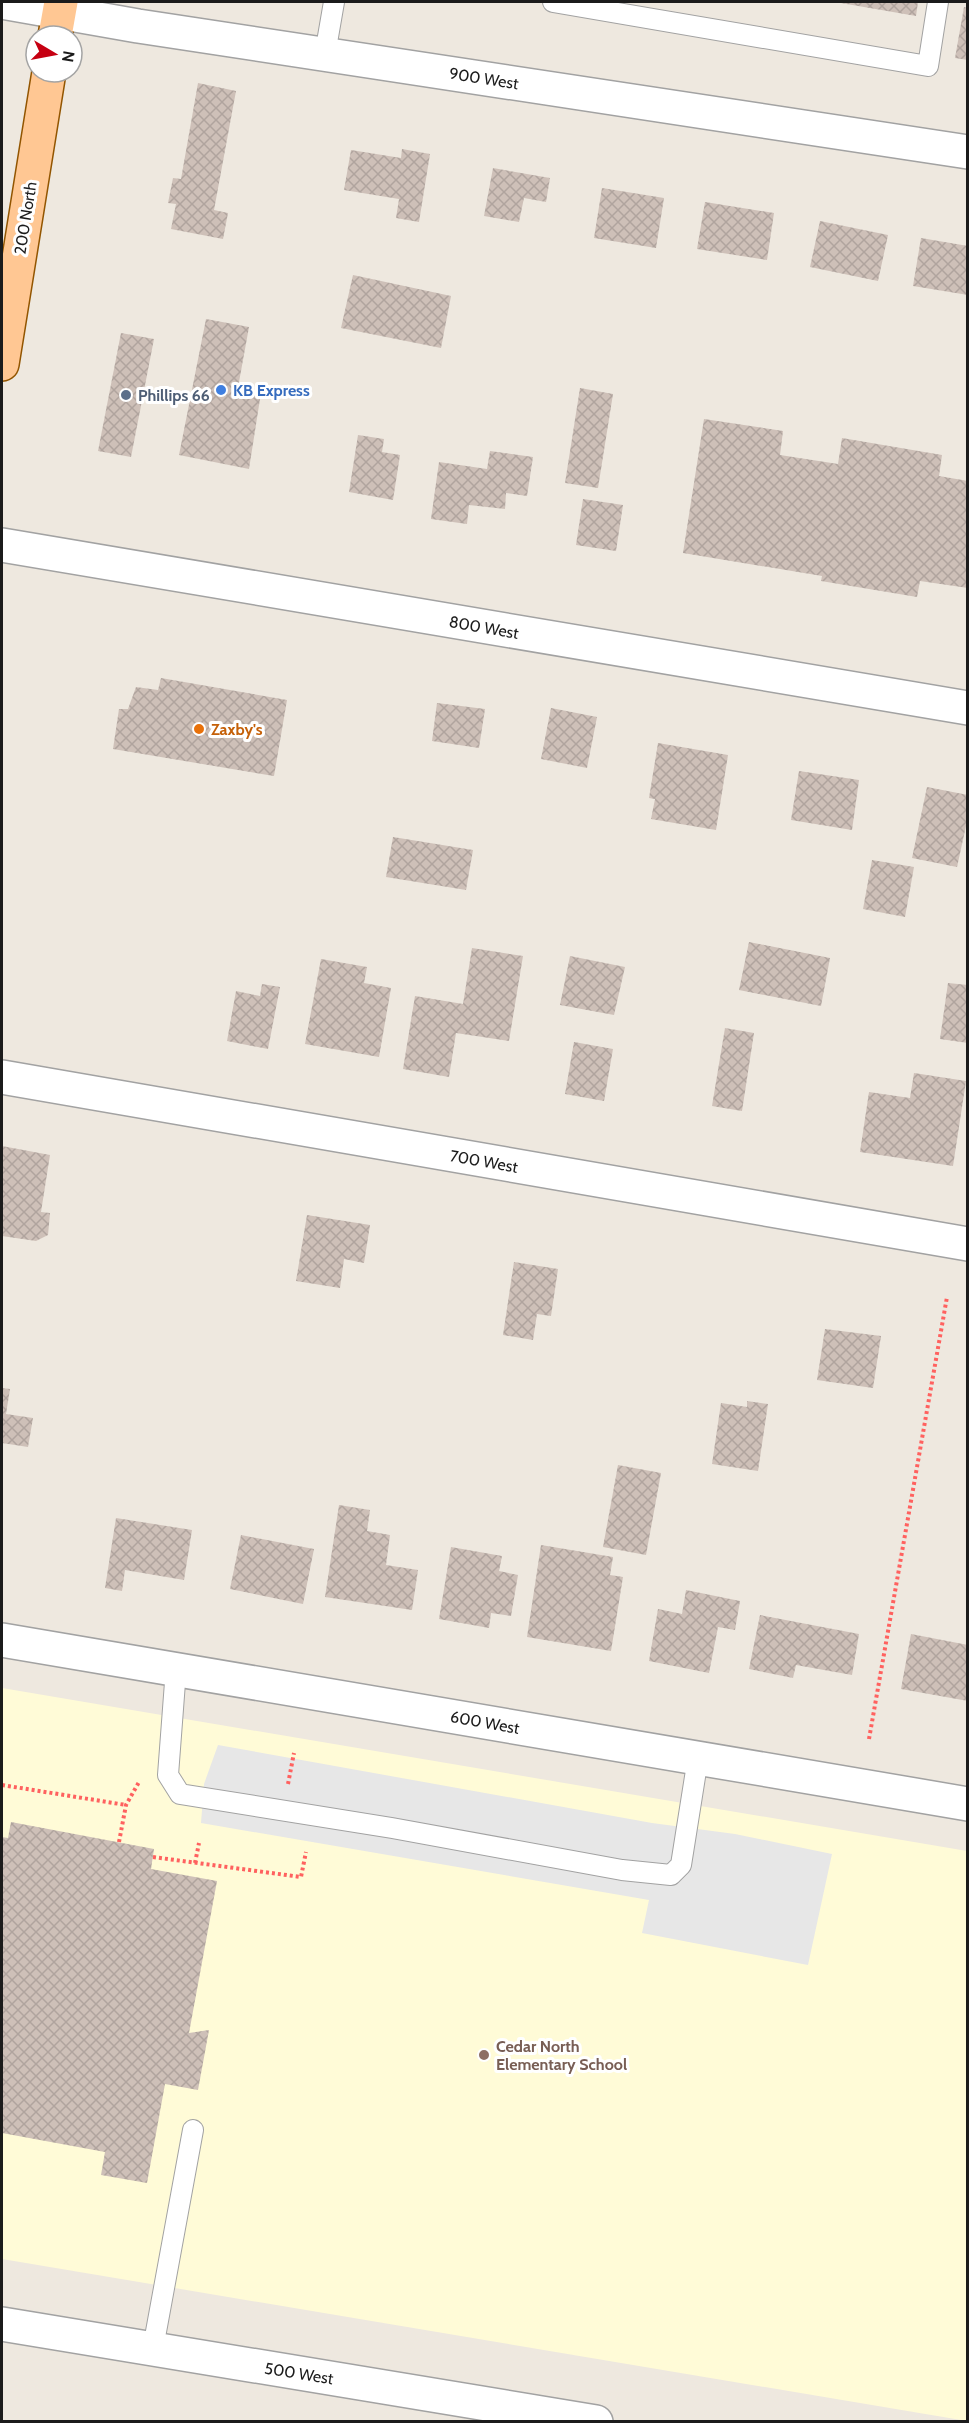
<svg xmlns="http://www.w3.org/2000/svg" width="969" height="2423" font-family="Cabin,sans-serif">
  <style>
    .education { fill: #fffbd7 }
    .parking { fill: #e7e7e7 }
    .building { fill: url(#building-cross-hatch) }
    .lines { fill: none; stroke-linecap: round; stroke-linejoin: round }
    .service-casing { stroke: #a2a2a2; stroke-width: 22 }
    .minor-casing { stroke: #a2a2a2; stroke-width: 36 }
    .tertiary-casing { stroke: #a2a2a2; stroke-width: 36 }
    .primary-casing { stroke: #925500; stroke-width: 36 }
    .path { stroke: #ff615f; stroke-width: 4; stroke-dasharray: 3 3; stroke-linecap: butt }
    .service { stroke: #fff; stroke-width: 20 }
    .minor { stroke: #fff; stroke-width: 33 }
    .tertiary { stroke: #fff; stroke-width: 33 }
    .primary { stroke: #ffc793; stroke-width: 33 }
    .shop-dot { fill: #3f7fe0; stroke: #fff; stroke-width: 2 }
    .service-dot { fill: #5c6f8a; stroke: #fff; stroke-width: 2 }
    .food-dot { fill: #e8710a; stroke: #fff; stroke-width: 2 }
    .education-dot { fill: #8d6e63; stroke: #fff; stroke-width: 2 }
    .labels { text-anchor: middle; stroke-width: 6; stroke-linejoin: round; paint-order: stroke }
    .street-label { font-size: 16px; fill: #1b1b1b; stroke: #fff }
    .shop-label { font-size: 16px; font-weight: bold; fill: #366cbe; stroke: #fff; text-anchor: start }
    .service-label { font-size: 16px; font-weight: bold; fill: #4e5e75; stroke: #fff; text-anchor: start }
    .food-label { font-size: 16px; font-weight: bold; fill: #c56008; stroke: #fff; text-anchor: start }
    .education-label { font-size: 16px; font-weight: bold; fill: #785e54; stroke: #fff; text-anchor: start }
  </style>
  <defs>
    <pattern id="building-cross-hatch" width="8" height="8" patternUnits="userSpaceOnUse" patternTransform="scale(1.5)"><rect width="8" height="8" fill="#cec0b8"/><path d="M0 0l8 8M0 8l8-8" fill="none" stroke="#b0a49e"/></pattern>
  </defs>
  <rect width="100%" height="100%" fill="#eee8df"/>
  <path class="education" d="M2 1688 967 1851V2421L2 2259Z"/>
  <path class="parking" d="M218 1745 652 1823 735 1834 832 1854 808 1965 642 1933 649 1900 201 1823 204 1784Z"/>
  <g class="building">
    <path d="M835 2H918L916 16Z"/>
    <path d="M964 7 968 8V60L955 58Z"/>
    <path d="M198 83 236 91 214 210 228 213 223 239 171 229 176 204 168 203 173 178 181 179Z"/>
    <path d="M402 149 430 154 419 222 396 218 399 199 344 190 351 150 401 158Z"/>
    <path d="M493 168 550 178 546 202 524 198 519 222 484 216Z"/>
    <path d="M602 188 664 198 656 248 594 238Z"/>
    <path d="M705 202 774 213 767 260 697 249Z"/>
    <path d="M820 221 888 235 878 281 810 267Z"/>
    <path d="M921 238 968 246V295L913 286Z"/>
    <path d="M353 275 451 296 441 348 341 328Z"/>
    <path d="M206 319 249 327 239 382 260 399 249 469 179 455Z"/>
    <path d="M121 333 154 339 131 457 98 451Z"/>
    <path d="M580 388 613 394 598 488 565 483Z"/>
    <path d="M704 419 783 431 780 455 838 464 842 438 942 455 939 476 968 481V588L920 581 917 597 821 581 822 576 683 553Z"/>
    <path d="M358 435 384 439 382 452 400 455 393 500 349 492Z"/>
    <path d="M490 451 533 457 527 496 506 493 505 509 469 505 467 524 431 519 439 462 487 469Z"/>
    <path d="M583 499 623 505 616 551 576 545Z"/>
    <path d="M161 678 287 700 274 776 113 749 119 709H128L136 687 158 690Z"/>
    <path d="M437 703 485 709 479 748 432 741Z"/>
    <path d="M551 708 597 717 587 768 541 759Z"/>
    <path d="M658 743 728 755 716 830 651 819 655 799 649 798Z"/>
    <path d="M799 771 859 780 852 830 791 820Z"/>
    <path d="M927 787 968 795V817L957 867 912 858Z"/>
    <path d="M393 837 473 850 466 890 386 877Z"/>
    <path d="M872 860 914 867 905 917 863 909Z"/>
    <path d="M749 942 830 958 821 1006 739 990Z"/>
    <path d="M472 948 523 956 509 1041 456 1033 449 1077 403 1069 415 996 463 1004Z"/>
    <path d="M570 956 625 967 614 1015 560 1005Z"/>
    <path d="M321 959 367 967 364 983 391 988 379 1057 305 1044Z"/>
    <path d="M948 983 968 985V1043L940 1039Z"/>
    <path d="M262 984 280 987 268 1049 227 1041 236 991 260 996Z"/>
    <path d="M725 1028 754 1033 742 1111 712 1106Z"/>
    <path d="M574 1042 613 1049 604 1101 565 1094Z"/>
    <path d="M914 1073 966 1081 953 1166 860 1152 869 1092 910 1098Z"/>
    <path d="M2 1146 50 1155 41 1212 50 1213 48 1235 36 1241 2 1236Z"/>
    <path d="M307 1215 370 1225 364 1263 344 1259 340 1288 296 1281Z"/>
    <path d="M514 1262 558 1269 551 1316 537 1314 533 1340 503 1335Z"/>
    <path d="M825 1329 881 1336 873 1388 817 1380Z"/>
    <path d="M2 1388 10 1389 6 1414 33 1418 28 1447 2 1443Z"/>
    <path d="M747 1401 768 1404 758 1471 712 1464 721 1403 747 1407Z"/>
    <path d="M618 1465 661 1473 646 1555 603 1547Z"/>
    <path d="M339 1505 370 1510 367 1531 390 1535 386 1565 418 1570 412 1610 325 1597Z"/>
    <path d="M116 1518 192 1530 184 1580 125 1570 122 1591 105 1588Z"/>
    <path d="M241 1535 314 1549 303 1604 230 1589Z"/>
    <path d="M541 1545 613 1557 610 1575 623 1577 611 1651 527 1637Z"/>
    <path d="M451 1547 502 1556 499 1571 518 1575 511 1616 491 1613 489 1628 439 1619Z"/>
    <path d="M686 1590 740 1601 735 1630 718 1627 709 1673 649 1661 658 1609 682 1614Z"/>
    <path d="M760 1615 859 1634 852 1675 796 1665 793 1678 749 1669Z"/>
    <path d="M911 1634 968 1645V1701L901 1689Z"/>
    <path d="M11 1822 154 1849 151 1869 217 1881 189 2033 209 2030 198 2090 165 2084 147 2183 101 2175 105 2152 2 2133V1837L8 1838Z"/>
  </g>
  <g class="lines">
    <g class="service-casing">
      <g id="service">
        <path d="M553 2 928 66 938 2"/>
        <path d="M325 54 334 2"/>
        <path d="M176 1669 168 1775 180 1794 392 1828 622 1870 671 1875 681 1865 698 1758"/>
        <path d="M153 2348 193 2130"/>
      </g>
    </g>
    <g class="minor-casing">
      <g id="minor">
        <path d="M2 2 138 26 968 152"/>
        <path d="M2 1077 968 1244"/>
        <path d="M2 1640 968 1804"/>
        <path d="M2 2324 596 2422"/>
      </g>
    </g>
    <g class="tertiary-casing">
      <path id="tertiary" d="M2 545 968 708"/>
    </g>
    <g class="primary-casing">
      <g id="primary">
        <path d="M55 36 61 2"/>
        <path d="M2 364 49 72"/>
      </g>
    </g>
    <g class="path">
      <path d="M869 1739 947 1297"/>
      <path d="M288 1784 294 1753"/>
      <path d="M2 1785 126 1805"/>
      <path d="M119 1842 126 1805 139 1782"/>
      <path d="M153 1857 301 1877 306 1852"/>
      <path d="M195 1863 199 1843"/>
    </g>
    <use href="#service" class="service"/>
    <use href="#minor" class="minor"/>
    <use href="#tertiary" class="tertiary"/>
    <use href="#primary" class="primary"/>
  </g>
  <circle class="shop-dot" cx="221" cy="390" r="6"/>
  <circle class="service-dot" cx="126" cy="395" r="6"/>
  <circle class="food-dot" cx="199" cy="729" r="6"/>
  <circle class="education-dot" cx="484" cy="2055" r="6"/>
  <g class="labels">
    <g class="street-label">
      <text transform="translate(484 78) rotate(9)" y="6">900 West</text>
      <text transform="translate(25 218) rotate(-81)" y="6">200 North</text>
      <text transform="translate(484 627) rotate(10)" y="6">800 West</text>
      <text transform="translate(484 1161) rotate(10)" y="6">700 West</text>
      <text transform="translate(485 1722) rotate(10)" y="6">600 West</text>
      <text transform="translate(299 2373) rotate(9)" y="6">500 West</text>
    </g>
    <g class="shop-label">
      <text x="233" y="396">KB Express</text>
    </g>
    <g class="service-label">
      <text x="138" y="401">Phillips 66</text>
    </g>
    <g class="food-label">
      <text x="211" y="735">Zaxby's</text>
    </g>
    <g class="education-label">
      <text x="496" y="2052">Cedar North<tspan x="496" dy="18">Elementary School</tspan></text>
    </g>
  </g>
  <rect width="969" height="2423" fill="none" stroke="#1b1b1b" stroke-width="6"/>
  <g transform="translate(54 54) rotate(100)"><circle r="28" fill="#ffffff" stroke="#a4a4a4" stroke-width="1.5"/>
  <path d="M0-4.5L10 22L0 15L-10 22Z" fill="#c60012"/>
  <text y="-9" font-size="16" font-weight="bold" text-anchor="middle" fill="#1b1b1b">N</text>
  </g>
</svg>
